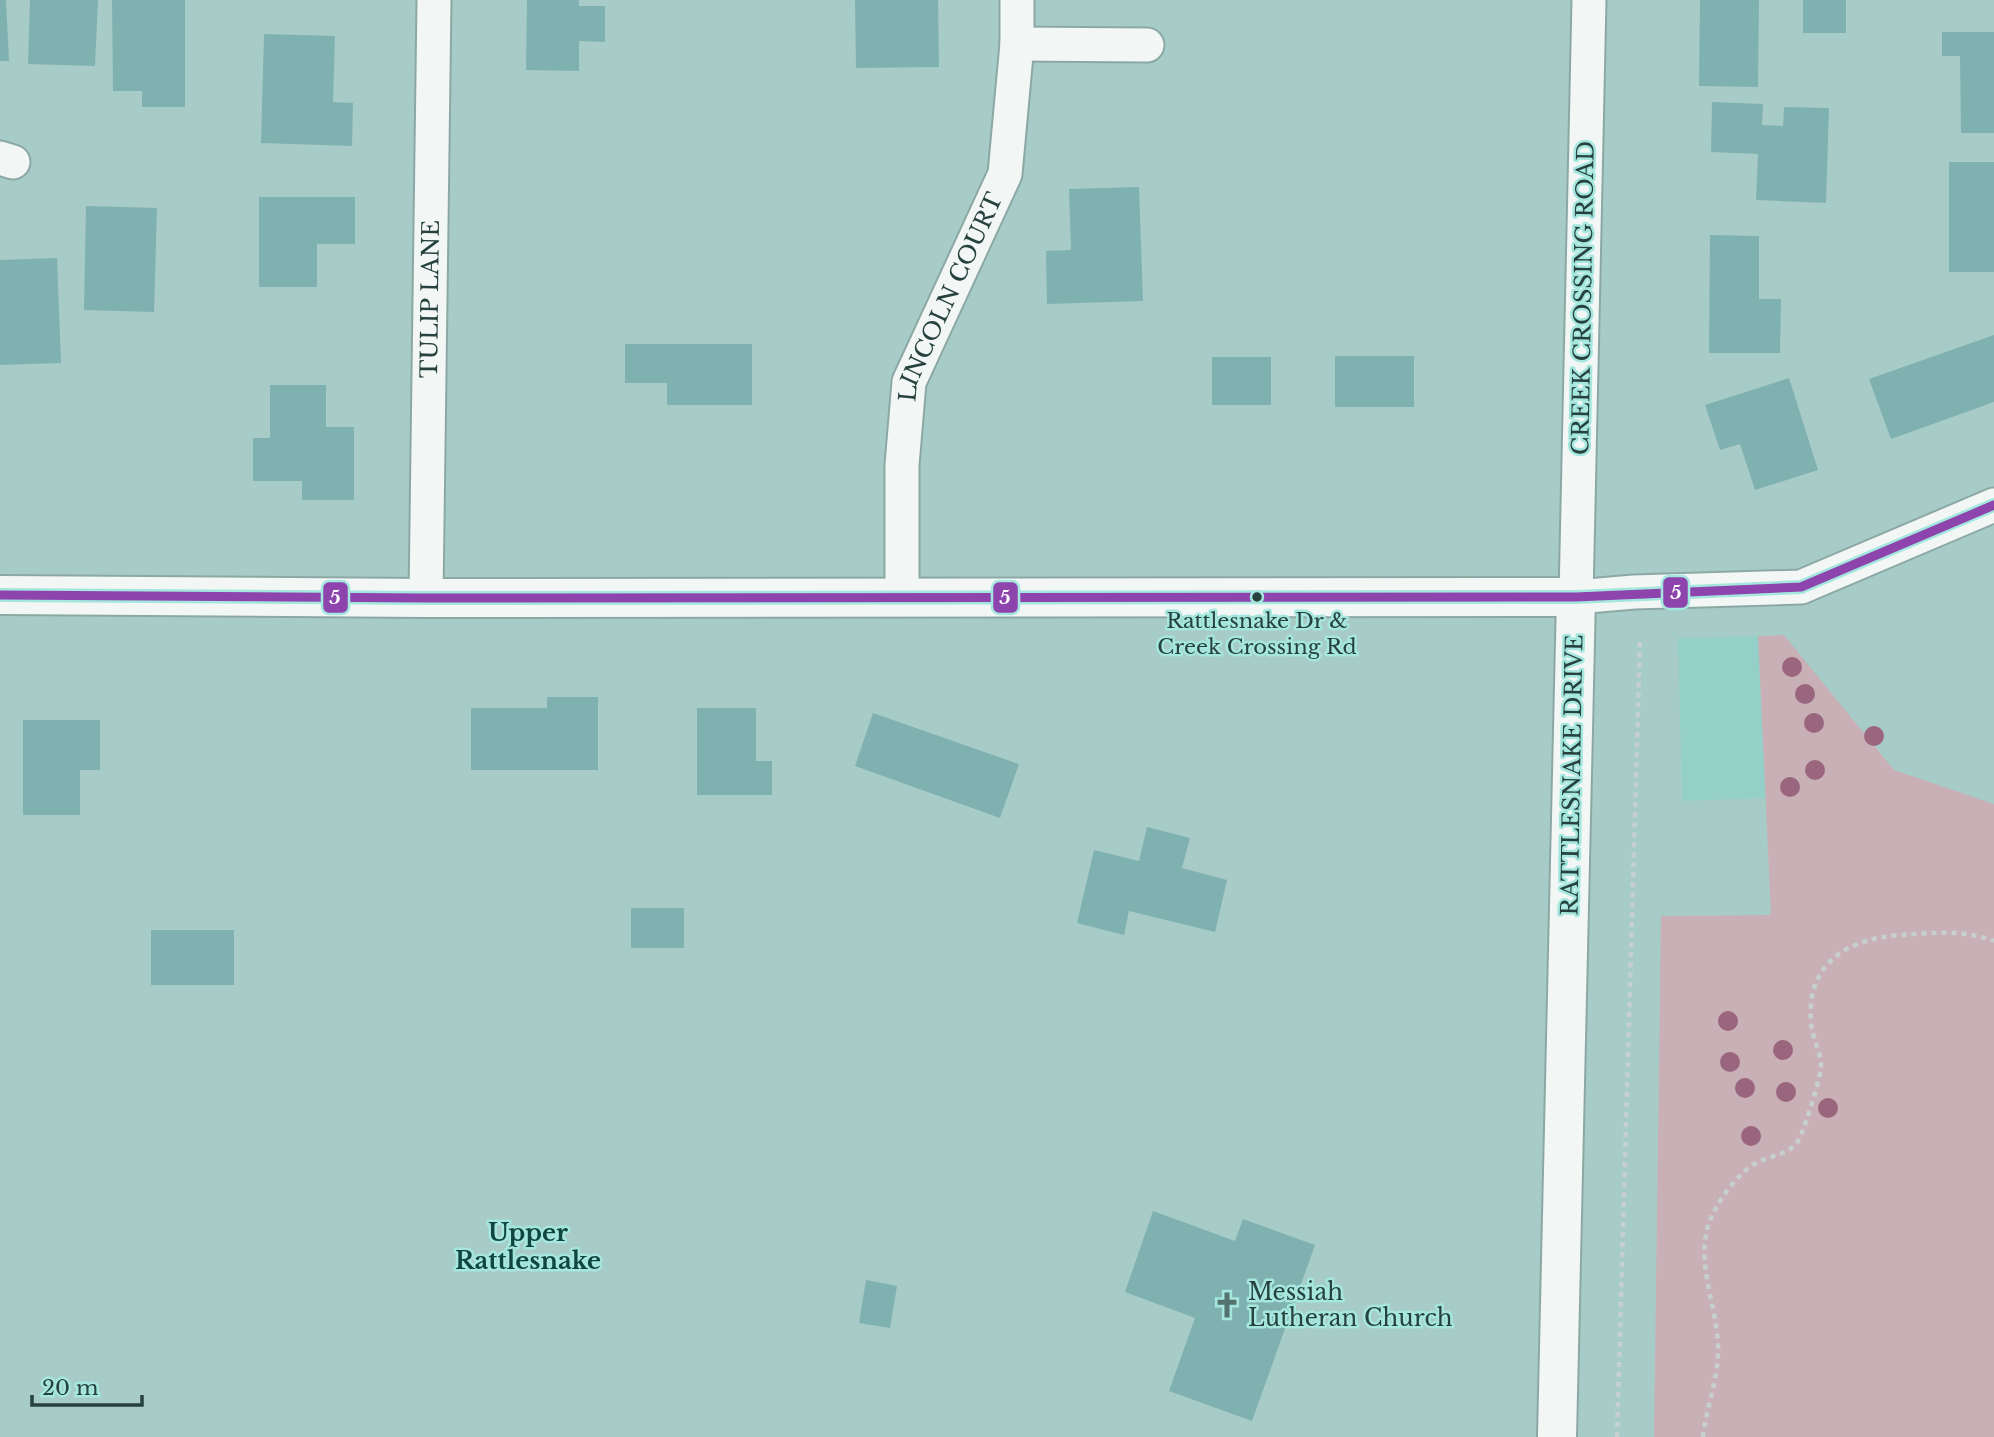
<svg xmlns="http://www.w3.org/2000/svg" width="1994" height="1437" font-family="'Libre Baskerville',serif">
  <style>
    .built { fill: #95d0c8 }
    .green { fill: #c9b0b6 }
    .building { fill: #80b1b1 }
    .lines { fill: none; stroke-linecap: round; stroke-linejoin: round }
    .street-casing { stroke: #8ca8a4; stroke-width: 37 }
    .secondary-casing { stroke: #8ca8a4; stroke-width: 42 }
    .path { stroke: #c6d1cf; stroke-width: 4.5; stroke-dasharray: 5 5; stroke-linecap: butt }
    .street { stroke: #f2f7f6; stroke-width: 33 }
    .secondary { stroke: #f2f7f6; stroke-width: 38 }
    .bus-1-casing { stroke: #a5e7de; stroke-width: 14 }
    .bus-1 { stroke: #8e44ad; stroke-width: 9 }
    .tree { fill: #99667d }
    .bus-dot { fill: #27423e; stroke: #a5e7de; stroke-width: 2.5 }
    .labels { text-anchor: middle; stroke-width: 5; stroke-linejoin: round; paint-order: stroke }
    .bus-label { font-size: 21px; fill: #27423e; stroke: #a5e7de }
    .street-label { font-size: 23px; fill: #27423e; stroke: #a5e7de }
    .poi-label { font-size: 23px; fill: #27423e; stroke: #a5e7de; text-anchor: start }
    .neighbourhood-label { font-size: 24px; font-weight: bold; fill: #114540; stroke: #a5e7de }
    .line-badge { stroke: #a5e7de; stroke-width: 2.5 }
    .badge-label { font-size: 19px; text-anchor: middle; font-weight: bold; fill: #fff }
  </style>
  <rect width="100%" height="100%" fill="#a7cbc6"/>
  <path class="built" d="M1758 636 1766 798 1682 801 1678 638Z"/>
  <path class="green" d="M1784 635 1894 770 1994 804V1437H1654L1661 916 1771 915 1758 636Z"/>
  <g class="building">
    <path d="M0 0H6L9 61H0Z"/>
    <path d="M30 0H98L95 66 28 64Z"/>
    <path d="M112 0H185V107H142V91H113Z"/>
    <path d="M527 0H579V6H605V42L579 41V71L526 70Z"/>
    <path d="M855 0H938L939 67 856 68Z"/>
    <path d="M1700 0H1759L1758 87 1699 86Z"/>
    <rect x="1803" y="0" width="43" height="33"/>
    <path d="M1942 32H1994V133H1961L1960 56H1942Z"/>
    <path d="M264 34 335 36 333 102 353 103 352 146 261 143Z"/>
    <path d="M1712 102 1763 104 1762 125 1783 126 1784 107 1829 108 1826 203 1756 200 1758 154 1711 152Z"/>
    <rect x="1949" y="162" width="45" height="110"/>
    <path d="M1139 187 1143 301 1047 304 1046 251 1071 250 1069 189Z"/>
    <path d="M259 197H355V244H317V287H259Z"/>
    <path d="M86 206 157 208 154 312 84 310Z"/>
    <path d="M1710 235 1759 236V299H1781L1780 353H1709Z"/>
    <path d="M57 258 61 363 0 365V260Z"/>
    <path d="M1994 335V402L1891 439 1869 379Z"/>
    <path d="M625 344H752V405H667V383H625Z"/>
    <rect x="1335" y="356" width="79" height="51"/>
    <rect x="1212" y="357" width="59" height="48"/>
    <path d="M1789 378 1818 470 1755 490 1740 444 1720 450 1705 405Z"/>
    <path d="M270 385H326V427H354V500H302V481H253V438H270Z"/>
    <path d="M547 697H598V770H471V708H547Z"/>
    <path d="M697 708H756V761H772V795H697Z"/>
    <path d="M873 713 1019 764 1000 818 855 766Z"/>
    <path d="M23 720H100V770H80V815H23Z"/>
    <path d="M1147 827 1190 838 1182 868 1227 880 1215 932 1129 911 1124 935 1077 923 1094 850 1139 861Z"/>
    <rect x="631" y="908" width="53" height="40"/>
    <rect x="151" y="930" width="83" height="55"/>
    <path d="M1153 1211 1235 1241 1243 1219 1315 1245 1252 1421 1169 1391 1195 1318 1125 1292Z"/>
    <path d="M866 1280 897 1286 890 1328 859 1323Z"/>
  </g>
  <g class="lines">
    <g class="street-casing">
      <g id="street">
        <path d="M1589 0 1576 597 1634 592 1801 587 1994 505"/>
        <path d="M1017 44 1147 45"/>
        <path d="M0 158 13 162"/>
        <path id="s1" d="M426 598 434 0"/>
        <path id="s2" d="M902 598V465L909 382 1005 174 1017 44V0"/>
      </g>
    </g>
    <g class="secondary-casing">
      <path id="secondary" d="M0 595 426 598 1576 597 1557 1437"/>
    </g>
    <g class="path">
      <path d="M1617 1437 1640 640"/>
      <path d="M1703 1437C1706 1409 1717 1382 1718 1354 1720 1305 1688 1255 1716 1208 1725 1192 1738 1175 1754 1164 1771 1154 1793 1156 1801 1135 1806 1123 1822 1075 1821 1064 1820 1050 1812 1037 1811 1023 1806 963 1847 939 1900 935 1931 933 1964 929 1994 941"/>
    </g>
    <use href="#street" class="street"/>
    <use href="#secondary" class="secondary"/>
    <g class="bus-1-casing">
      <path id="bus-1" d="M0 595 426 598 1576 597 1801 587 1994 505"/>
    </g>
    <use href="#bus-1" class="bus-1"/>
  </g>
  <g class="tree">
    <circle cx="1792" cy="667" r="10"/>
    <circle cx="1805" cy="694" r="10"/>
    <circle cx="1814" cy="723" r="10"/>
    <circle cx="1874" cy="736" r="10"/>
    <circle cx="1815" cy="770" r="10"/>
    <circle cx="1790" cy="787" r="10"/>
    <circle cx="1728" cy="1021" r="10"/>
    <circle cx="1783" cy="1050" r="10"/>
    <circle cx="1730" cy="1062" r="10"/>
    <circle cx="1745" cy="1088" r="10"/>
    <circle cx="1786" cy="1092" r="10"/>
    <circle cx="1828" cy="1108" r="10"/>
    <circle cx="1751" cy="1136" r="10"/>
  </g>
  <defs>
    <g id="church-bare" transform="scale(2.1)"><path d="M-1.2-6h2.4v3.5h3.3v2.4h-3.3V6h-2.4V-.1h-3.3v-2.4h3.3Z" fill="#54726e" stroke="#a5e7de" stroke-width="2.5" paint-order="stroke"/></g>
  </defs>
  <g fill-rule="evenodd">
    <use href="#church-bare" x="1227" y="1305"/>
  </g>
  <circle class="bus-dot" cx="1257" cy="597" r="6"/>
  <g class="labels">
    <g class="bus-label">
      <text x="1257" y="628">Rattlesnake Dr &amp;<tspan x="1257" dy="26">Creek Crossing Rd</tspan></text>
    </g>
    <g class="street-label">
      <text dy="8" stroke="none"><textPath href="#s2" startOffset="310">LINCOLN COURT</textPath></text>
      <text transform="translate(1583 298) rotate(-89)" y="8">CREEK CROSSING ROAD</text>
      <text dy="8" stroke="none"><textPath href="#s1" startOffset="299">TULIP LANE</textPath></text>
      <text transform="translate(1572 775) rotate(-89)" y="8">RATTLESNAKE DRIVE</text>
    </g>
    <g class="poi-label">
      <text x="1248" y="1300">Messiah<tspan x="1248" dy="26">Lutheran Church</tspan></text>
    </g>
    <g class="neighbourhood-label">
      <text x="528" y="1241">Upper<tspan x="528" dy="28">Rattlesnake</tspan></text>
    </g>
  </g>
  <g class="line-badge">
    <rect x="1662" y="576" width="27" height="33" rx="7" fill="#8e44ad"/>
    <rect x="322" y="581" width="27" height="33" rx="7" fill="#8e44ad"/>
    <rect x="992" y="581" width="27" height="33" rx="7" fill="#8e44ad"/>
  </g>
  <g class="badge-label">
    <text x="1676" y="599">5</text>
    <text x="335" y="604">5</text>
    <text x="1005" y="604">5</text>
  </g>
  <path d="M32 1395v10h110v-10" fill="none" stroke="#27423e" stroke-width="3.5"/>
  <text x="42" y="1395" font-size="21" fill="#27423e" stroke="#a5e7de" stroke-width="5" paint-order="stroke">20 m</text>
</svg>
